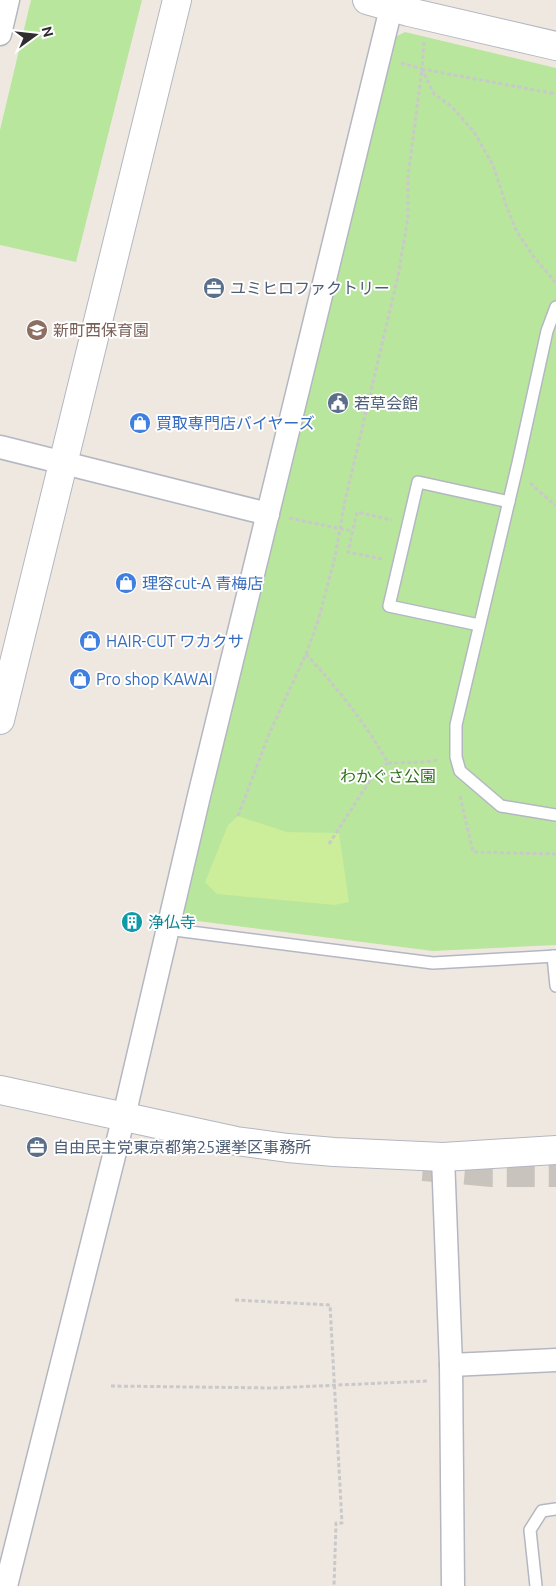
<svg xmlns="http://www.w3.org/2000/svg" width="556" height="1586" font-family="Ubuntu,'Noto Sans JP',sans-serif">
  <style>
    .green { fill: #b8e69d }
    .pitch { fill: #cced99 }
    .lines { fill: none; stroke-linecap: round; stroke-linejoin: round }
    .motorway-tunnel { stroke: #c8c3bd; stroke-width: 28; stroke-dasharray: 28 14; stroke-linecap: butt }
    .service-casing { stroke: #b4b7c1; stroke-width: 14 }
    .minor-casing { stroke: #b4b7c1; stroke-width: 25 }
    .tertiary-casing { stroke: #b4b7c1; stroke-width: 30 }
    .path { stroke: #c9c9c9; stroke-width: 3; stroke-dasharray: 4 2.5; stroke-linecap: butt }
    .service { stroke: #fff; stroke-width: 11 }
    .minor { stroke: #fff; stroke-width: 22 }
    .tertiary { stroke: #fff; stroke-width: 28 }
    .labels { text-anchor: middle; stroke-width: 4; stroke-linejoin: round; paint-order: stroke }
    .service-label { font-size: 16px; fill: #4e5e75; stroke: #fff; text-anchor: start }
    .education-label { font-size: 16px; fill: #785e54; stroke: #fff; text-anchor: start }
    .shop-label { font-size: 16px; fill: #366cbe; stroke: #fff; text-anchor: start }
    .park-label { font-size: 16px; fill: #2e6f1a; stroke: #fff }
    .culture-label { font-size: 16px; fill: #0d838f; stroke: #fff; text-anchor: start }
  </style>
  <rect width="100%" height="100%" fill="#efe8e1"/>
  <g class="green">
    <path d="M31 0H142L76 262 0 245V130Z"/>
    <path d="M405 32 556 68V945L433 951 190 920 183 911 387 67 395 37Z"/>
  </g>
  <path class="pitch" d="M238 816 287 832 339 833 349 902 335 905 217 894 205 882 228 825Z"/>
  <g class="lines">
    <path class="motorway-tunnel" d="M423 1167 492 1173H556"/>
    <g class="service-casing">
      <g id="service">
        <path d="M556 307 547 331 518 463 456 725V757L460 771 501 806 556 815"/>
        <path d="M479 625 389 606 418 482 509 502"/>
        <path d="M167 929 433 963 556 956"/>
        <path d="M553 956 556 986"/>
        <path d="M536 1586 530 1530 542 1511 556 1509"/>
      </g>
    </g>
    <g class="minor-casing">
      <g id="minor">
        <path d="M0 34 8 0"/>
        <path d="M0 447 268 514"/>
        <path d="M443 1157 451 1365 453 1586"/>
        <path d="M451 1365 556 1360"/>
        <path d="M6 1586 124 1116 199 796 393 0"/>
      </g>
    </g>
    <g class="tertiary-casing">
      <g id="tertiary">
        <path d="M367 0 409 12 556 46"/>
        <path d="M0 720 177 0"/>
        <path d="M0 1090 236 1141 288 1148 334 1152 443 1157 556 1150"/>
      </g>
    </g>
    <g class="path">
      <path d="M424 42 422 69 434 94 452 107 474 132 493 165 507 208 517 232 534 257 556 283"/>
      <path d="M401 63 422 69"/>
      <path d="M530 483 556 506"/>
      <path d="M289 518 352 531"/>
      <path d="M382 559 348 552 357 512 392 520"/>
      <path d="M306 654C337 688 365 722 388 763L426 762 438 760"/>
      <path d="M460 796 473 852 556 854"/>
      <path d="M238 816 269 734 306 654 318 621 335 557 345 501 398 276 408 217V177L422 69 556 94"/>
      <path d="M329 844 374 774 388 763"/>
      <path d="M235 1300 330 1305 342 1523H336L334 1586"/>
      <path d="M111 1386 273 1388 428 1381"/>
    </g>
    <use href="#service" class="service"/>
    <use href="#minor" class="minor"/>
    <use href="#tertiary" class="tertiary"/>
  </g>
  <defs>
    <g id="office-disc" transform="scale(1.125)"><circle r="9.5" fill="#5c6f8a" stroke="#fff"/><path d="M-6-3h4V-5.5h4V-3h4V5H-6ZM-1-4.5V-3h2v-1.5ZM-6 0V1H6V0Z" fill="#fff"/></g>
    <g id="school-disc" transform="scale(1.125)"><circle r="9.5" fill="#8d6e63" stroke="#fff"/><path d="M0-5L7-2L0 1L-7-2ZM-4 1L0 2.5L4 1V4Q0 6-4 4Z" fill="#fff"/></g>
    <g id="civic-disc" transform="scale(1.125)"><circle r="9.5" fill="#5c6f8a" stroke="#fff"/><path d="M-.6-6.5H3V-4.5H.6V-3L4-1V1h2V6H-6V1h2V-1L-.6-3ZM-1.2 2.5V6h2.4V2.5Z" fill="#fff"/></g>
    <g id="shop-disc" transform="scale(1.125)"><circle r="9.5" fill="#3f7fe0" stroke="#fff"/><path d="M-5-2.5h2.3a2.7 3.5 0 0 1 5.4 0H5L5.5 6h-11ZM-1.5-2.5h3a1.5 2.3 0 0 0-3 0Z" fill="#fff"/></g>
    <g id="building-disc" transform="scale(1.125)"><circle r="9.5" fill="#0f9aa8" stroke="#fff"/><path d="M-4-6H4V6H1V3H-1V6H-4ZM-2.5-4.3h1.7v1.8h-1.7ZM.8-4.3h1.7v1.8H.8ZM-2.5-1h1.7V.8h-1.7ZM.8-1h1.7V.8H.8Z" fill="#fff"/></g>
  </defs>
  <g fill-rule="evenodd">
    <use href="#office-disc" x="214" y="288"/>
    <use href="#school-disc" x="37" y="330"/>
    <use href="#civic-disc" x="338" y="403"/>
    <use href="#shop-disc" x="140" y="423"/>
    <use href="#shop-disc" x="126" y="583"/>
    <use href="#shop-disc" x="90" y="641"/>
    <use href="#shop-disc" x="80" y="679"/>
    <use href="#building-disc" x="132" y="922"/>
    <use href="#office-disc" x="37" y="1147"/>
  </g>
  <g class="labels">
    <g class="service-label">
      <text x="230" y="294">ユミヒロファクトリー</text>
      <text x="354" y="409">若草会館</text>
      <text x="53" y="1153">自由民主党東京都第25選挙区事務所</text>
    </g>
    <g class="education-label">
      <text x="53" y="336">新町西保育園</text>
    </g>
    <g class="shop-label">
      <text x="156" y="429">買取専門店バイヤーズ</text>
      <text x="142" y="589">理容cut-A 青梅店</text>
      <text x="106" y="647">HAIR-CUT ワカクサ</text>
      <text x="96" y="685">Pro shop KAWAI</text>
    </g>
    <g class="park-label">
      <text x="388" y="782">わかぐさ公園</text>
    </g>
    <g class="culture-label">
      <text x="148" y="928">浄仏寺</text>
    </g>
  </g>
  <g transform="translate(35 35) rotate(75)" stroke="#ffffff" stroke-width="4" paint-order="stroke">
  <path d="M0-4L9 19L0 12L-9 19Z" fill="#2e2e2e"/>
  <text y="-8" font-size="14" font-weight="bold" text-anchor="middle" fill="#2e2e2e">N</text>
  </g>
</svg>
